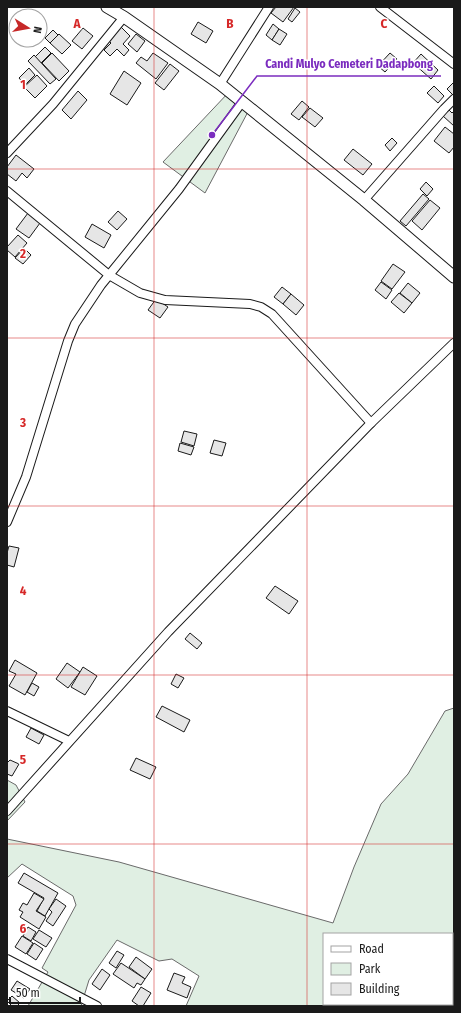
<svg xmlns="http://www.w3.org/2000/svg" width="461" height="1013" font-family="'Fira Sans Condensed',sans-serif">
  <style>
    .green { fill: #e0efe3; stroke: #6a6a6a }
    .building { fill: #e6e6e6; stroke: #1a1a1a }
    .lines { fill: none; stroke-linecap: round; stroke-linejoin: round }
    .minor-casing { stroke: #1a1a1a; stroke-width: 10 }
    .tertiary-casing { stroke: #1a1a1a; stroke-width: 13 }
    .minor { stroke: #fff; stroke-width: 8 }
    .tertiary { stroke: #fff; stroke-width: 11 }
    .grid { fill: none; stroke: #d62828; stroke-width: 1; stroke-opacity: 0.55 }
    .grid-label { font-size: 13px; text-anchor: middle; font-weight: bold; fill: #d62828; stroke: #fff; stroke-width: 3; stroke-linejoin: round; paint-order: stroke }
    .leader { fill: none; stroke: #7b2cbf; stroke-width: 1.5 }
    .callout-dot { fill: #7b2cbf; stroke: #fff; stroke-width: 1.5 }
    .callout-label { font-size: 12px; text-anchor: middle; font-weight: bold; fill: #7b2cbf; stroke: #fff; stroke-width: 3; stroke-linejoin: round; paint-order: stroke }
  </style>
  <rect width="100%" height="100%" fill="#fff"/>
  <g class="green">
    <path d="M229 92 250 108 205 193 163 162Z"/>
    <path d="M454 708V1006H362V1004H452V934H324V1004H355L360 1006H186L199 976 172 959 159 961 117 940 89 980 81 1006H28L48 972 42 968 76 905 73 896 22 864 7 878V839L119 862 333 923 354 867 381 804 408 774 445 711Z"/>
    <path d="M7 780 16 785 25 802 7 821Z"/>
  </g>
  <g class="building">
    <path d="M276 7H294L283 22 271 13Z"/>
    <path d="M295 8 300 12 292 22 288 19Z"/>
    <path d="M198 22 213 31 206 43 191 34Z"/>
    <path d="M273 24 279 29 272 40 266 35Z"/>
    <path d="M120 26 130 36 123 44 129 50 124 56 117 49 110 56 104 50 111 43 107 39Z"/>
    <path d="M83 28 93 36 82 49 72 41Z"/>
    <path d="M279 29 287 34 280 45 272 40Z"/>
    <path d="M53 30 58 35 50 43 45 38Z"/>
    <path d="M59 34 71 45 62 54 50 43Z"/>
    <path d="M136 34 145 41 137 52 128 44Z"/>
    <path d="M45 47 51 53 41 63 35 57Z"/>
    <path d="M52 53 69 71 59 81 42 63Z"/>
    <path d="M153 53 168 63 156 79 136 63 141 57 147 61Z"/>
    <path d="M390 53 397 59 385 72 378 66Z"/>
    <path d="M421 54 438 70 431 79 413 63Z"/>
    <path d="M34 55 56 79 50 84 28 61Z"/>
    <path d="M170 64 179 71 164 90 155 83Z"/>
    <path d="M29 68 35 75 25 85 19 78Z"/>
    <path d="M124 71 141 83 127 105 110 94Z"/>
    <path d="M37 75 47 86 35 98 24 87Z"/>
    <path d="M454 82V96L447 89Z"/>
    <path d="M434 86 444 96 438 103 427 93Z"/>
    <path d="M78 91 87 100 71 119 62 110Z"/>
    <path d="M302 101 309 107 299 120 291 114Z"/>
    <path d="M310 108 323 118 315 127 302 117Z"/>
    <path d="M449 110 452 113 454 111V126L443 116Z"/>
    <path d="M445 127 454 134V147L449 153 434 141Z"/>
    <path d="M392 138 397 143 390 151 385 145Z"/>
    <path d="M353 149 372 164 363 175 344 160Z"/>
    <path d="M16 155 34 169 27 178 22 173 16 181 7 174V167Z"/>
    <path d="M426 182 433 189 427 196 420 189Z"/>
    <path d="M423 194 429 199 406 226 400 221Z"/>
    <path d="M430 200 440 208 422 230 412 221Z"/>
    <path d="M118 211 127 219 117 230 108 222Z"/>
    <path d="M28 213 40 223 29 238 16 229Z"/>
    <path d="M92 224 111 235 104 248 85 237Z"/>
    <path d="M18 235 27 243 15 257 7 250V247Z"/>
    <path d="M24 248 31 255 23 264 15 258Z"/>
    <path d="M393 264 405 272 392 289 381 281Z"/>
    <path d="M381 282 392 290 386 299 375 290Z"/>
    <path d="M408 283 420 293 412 303 400 293Z"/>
    <path d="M282 287 291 294 283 304 274 297Z"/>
    <path d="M399 293 412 303 404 313 391 302Z"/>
    <path d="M291 294 304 305 296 315 283 304Z"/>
    <path d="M156 299 168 307 160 318 148 310Z"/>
    <path d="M184 431 197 434 194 446 181 442Z"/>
    <path d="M214 440 226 443 222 456 210 453Z"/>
    <path d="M180 443 194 447 191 455 178 451Z"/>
    <path d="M9 546 19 548 14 567 7 565V553Z"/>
    <path d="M275 586 298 601 289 614 266 598Z"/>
    <path d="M190 633 202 643 197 649 185 639Z"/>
    <path d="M15 660 37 673 25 695 9 686 16 674 9 671Z"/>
    <path d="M67 663 80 672 68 688 56 679Z"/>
    <path d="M83 667 97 676 85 695 71 687Z"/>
    <path d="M176 674 184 678 178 688 171 684Z"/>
    <path d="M32 683 39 687 34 696 27 692Z"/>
    <path d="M162 706 190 720 184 732 156 717Z"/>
    <path d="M31 728 44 735 39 744 26 737Z"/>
    <path d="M136 758 156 767 150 779 130 770Z"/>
    <path d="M10 760 19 764 12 776 7 774V763Z"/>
    <path d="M24 873 58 893 45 916 37 911 44 898 18 883Z"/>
    <path d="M34 893 44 899 36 911 46 917 39 929 20 917 23 912 19 910 23 903 27 905Z"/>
    <path d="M56 899 66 906 53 926 46 921 52 912 49 909Z"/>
    <path d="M28 927 36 932 31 941 23 936Z"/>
    <path d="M39 930 52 938 46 947 33 939Z"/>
    <path d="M22 936 33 943 26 954 15 947Z"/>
    <path d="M34 943 43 949 36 960 27 954Z"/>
    <path d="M117 951 124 955 116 968 109 963Z"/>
    <path d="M136 957 152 969 145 979 129 967Z"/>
    <path d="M121 963 145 979 141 985 137 983 134 988 113 974Z"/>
    <path d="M102 969 110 975 100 990 92 984Z"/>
    <path d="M174 973 185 977 182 983 191 987 187 998 167 990Z"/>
    <path d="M17 981 30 989 24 998 11 990Z"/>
    <path d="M141 987 151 993 143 1006H139L132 1001Z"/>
    <path d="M12 996 20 1003 17 1006H12L7 1001Z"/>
  </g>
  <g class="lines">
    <g class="minor-casing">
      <g id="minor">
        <path d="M380 7 454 64"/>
        <path d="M220 84 269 7"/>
        <path d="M7 153 53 104 124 17"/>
        <path d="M7 191 109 275 140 293 165 300 250 304 261 307 272 314 371 423"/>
        <path d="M364 200 444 109 454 99"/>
        <path d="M7 522 26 477 68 341 75 324 101 285 179 189 242 102"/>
        <path d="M7 711 69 741"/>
        <path d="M7 811 168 632 371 423 454 343"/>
        <path d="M7 959 97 1006"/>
      </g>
    </g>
    <g class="tertiary-casing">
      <path id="tertiary" d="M107 7 124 17 220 84 364 200 454 277"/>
    </g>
    <use href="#minor" class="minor"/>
    <use href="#tertiary" class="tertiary"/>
  </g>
  <path class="grid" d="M154 7V1006M307 7V1006M7 169H454M7 338H454M7 506H454M7 675H454M7 844H454"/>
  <g class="grid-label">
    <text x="77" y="28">A</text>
    <text x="230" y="28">B</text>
    <text x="384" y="28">C</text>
    <text x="23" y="89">1</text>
    <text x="23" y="258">2</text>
    <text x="23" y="427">3</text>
    <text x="23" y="595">4</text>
    <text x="23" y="764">5</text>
    <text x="23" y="933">6</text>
  </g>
  <path class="leader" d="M212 135L257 76H441"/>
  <circle class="callout-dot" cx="212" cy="135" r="4"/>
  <g class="callout-label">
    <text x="349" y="68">Candi Mulyo Cemeteri Dadapbong</text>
  </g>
  <rect width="461" height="1013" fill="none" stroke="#1a1a1a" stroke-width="16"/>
  <rect x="323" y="933" width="130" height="72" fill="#ffffff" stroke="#a3a3a3"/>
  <rect x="331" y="946" width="20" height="6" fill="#ffffff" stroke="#a3a3a3"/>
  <text x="359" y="953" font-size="12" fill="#1a1a1a">Road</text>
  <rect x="331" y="963" width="20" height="12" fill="#e0efe3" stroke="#a3a3a3"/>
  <text x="359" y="973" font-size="12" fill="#1a1a1a">Park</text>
  <rect x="331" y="983" width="20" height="12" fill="#e6e6e6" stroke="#a3a3a3"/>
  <text x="359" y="993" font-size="12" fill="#1a1a1a">Building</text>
  <g transform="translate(28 28) rotate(101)"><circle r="19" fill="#ffffff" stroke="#a3a3a3"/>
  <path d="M0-3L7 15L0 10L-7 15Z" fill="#c62828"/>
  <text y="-6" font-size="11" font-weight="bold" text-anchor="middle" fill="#1a1a1a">N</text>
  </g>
  <path d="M10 997v6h70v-6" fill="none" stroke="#1a1a1a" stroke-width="2"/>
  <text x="16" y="997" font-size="12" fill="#1a1a1a" stroke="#ffffff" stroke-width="3" paint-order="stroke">50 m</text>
</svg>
